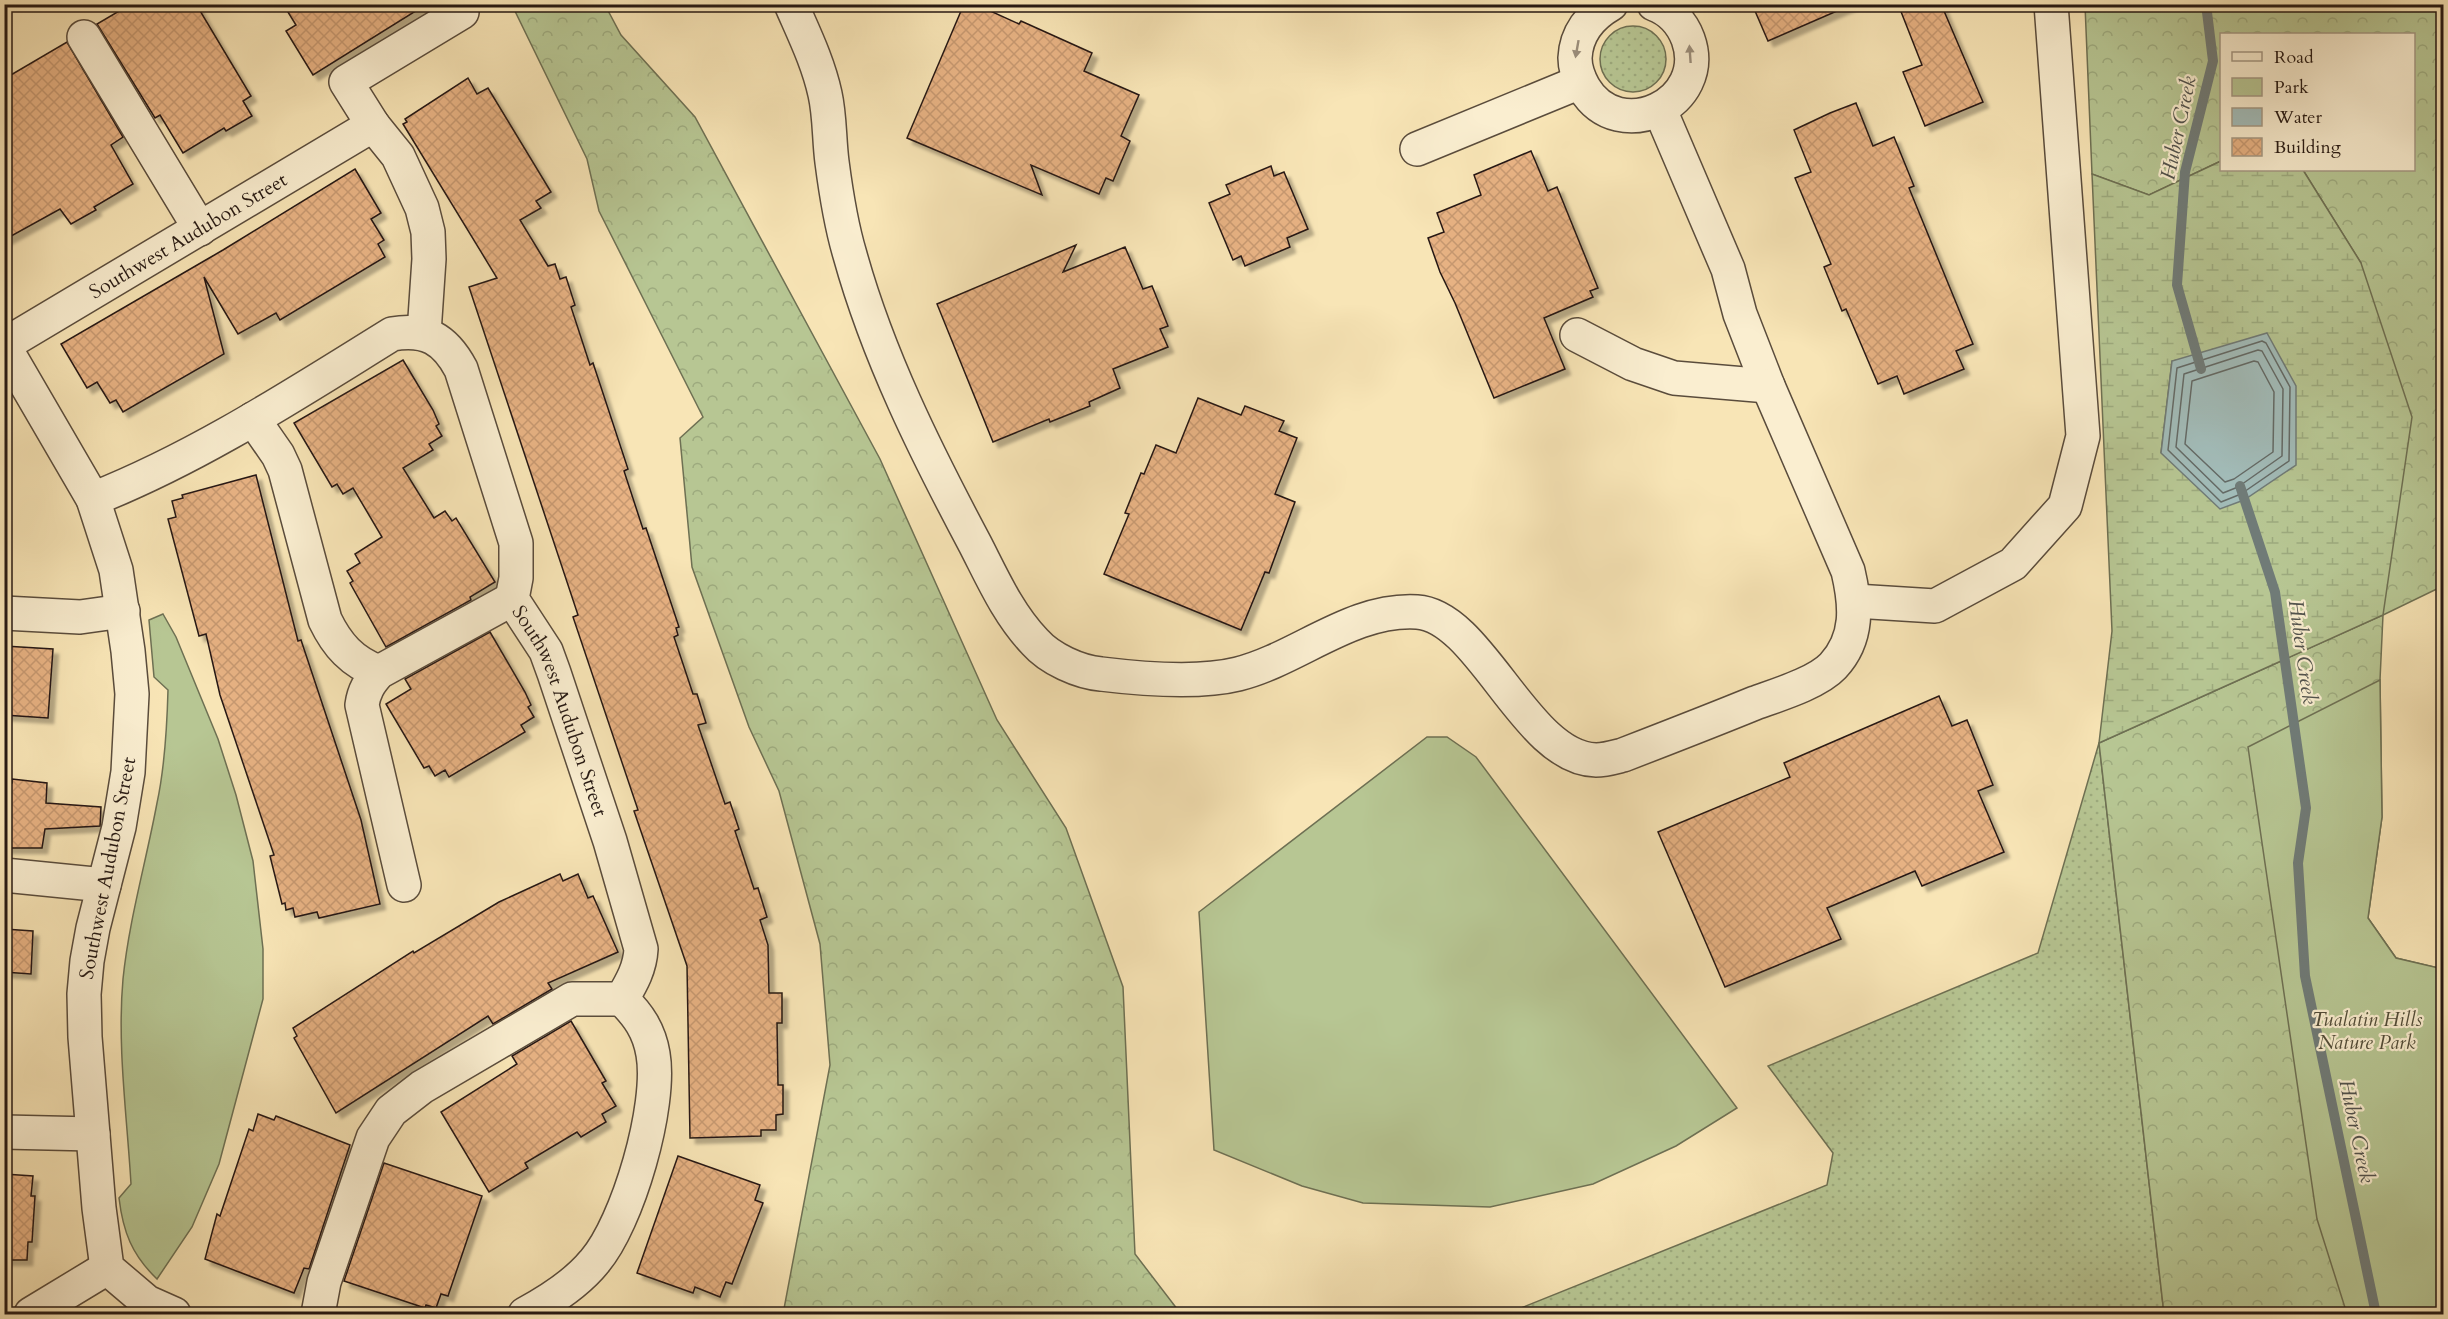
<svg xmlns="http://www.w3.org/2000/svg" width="2448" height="1319" font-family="Cardo,serif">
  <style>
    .grass { fill: url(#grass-dots); stroke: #6e7053; stroke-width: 1.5 }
    .forest { fill: url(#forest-crowns); stroke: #6e7053; stroke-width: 1.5 }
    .wetland { fill: url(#wetland-marsh); stroke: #6e7053; stroke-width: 1.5; fill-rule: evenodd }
    .green { fill: #b7c693; stroke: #6e7053; stroke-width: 1.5 }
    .water { fill: #a2bcb9; stroke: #707b77; stroke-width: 1.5 }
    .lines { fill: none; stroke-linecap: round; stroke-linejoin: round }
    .shore { stroke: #646a66; stroke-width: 1.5 }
    .stream { stroke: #707b77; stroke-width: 10 }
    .building { fill: url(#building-cross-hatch); stroke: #261913; stroke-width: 1.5; filter: url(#shadow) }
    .minor-casing { stroke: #5a4c3c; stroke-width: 36 }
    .minor { stroke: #faeed0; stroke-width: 33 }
    .oneway { fill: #9b8e7b }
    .labels { text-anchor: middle; stroke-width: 4.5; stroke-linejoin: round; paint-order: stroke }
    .street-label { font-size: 20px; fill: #261913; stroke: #faeed0 }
    .park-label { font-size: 20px; font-style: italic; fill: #524d39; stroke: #faeed0 }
    .water-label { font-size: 21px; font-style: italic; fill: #51524d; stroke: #faeed0 }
  </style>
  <defs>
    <pattern id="grass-dots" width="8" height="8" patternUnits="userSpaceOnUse" patternTransform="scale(1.5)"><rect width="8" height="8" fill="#b7c693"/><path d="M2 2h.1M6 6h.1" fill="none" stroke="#9daa7e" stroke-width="1.8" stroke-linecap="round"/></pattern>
    <pattern id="forest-crowns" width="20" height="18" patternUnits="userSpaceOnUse" patternTransform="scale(1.5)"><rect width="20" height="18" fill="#b7c693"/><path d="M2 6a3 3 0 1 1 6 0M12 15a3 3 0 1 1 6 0" fill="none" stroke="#9daa7e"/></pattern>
    <pattern id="wetland-marsh" width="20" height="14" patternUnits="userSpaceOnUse" patternTransform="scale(1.5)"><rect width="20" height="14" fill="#b7c693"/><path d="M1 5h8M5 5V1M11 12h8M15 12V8" fill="none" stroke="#9daa7e"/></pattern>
    <pattern id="building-cross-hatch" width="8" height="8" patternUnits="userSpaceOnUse" patternTransform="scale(1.5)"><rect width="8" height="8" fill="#e7b283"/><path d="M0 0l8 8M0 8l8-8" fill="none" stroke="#c69870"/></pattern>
    <filter id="shadow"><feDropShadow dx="5.5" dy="5.5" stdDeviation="1.5" flood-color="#0004"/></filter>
  </defs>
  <rect width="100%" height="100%" fill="#f8e5b6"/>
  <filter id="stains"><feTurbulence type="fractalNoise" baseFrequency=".00333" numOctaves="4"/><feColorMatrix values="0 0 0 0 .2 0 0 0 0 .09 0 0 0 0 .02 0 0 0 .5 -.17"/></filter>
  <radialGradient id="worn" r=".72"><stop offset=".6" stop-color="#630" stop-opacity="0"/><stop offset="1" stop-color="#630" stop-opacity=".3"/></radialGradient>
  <g class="grass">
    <circle cx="1633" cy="59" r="33"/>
    <path d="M2099 743 2164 1314H1506L1827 1185 1833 1153 1768 1066 2038 953Z"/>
  </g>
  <g class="forest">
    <path d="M512 5H605L621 35 695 117 880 459 997 720 1066 828 1123 987 1135 1254 1181 1314H783L830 1065 820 944 779 791 749 727 692 567 680 438 703 417 599 211 587 159Z"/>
    <path d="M2085 5H2443V586L2383 615 2380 680 2382 817 2368 918 2396 958 2443 969V1314H2164L2099 743 2383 615 2361 263 2303 170H2414V34H2222L2221 161 2149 195 2092 174Z"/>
  </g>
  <path class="wetland" d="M2221 161 2222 170H2303L2361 263 2412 417 2383 615 2099 743 2112 631 2092 174 2149 195ZM2196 356 2161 453 2172 361Z"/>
  <g class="green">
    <path d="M163 614 176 637 218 739 236 795 253 861 263 949V999L219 1164 192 1227 157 1279C132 1255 123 1232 119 1198L131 1184C127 1116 117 1046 123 979 129 920 146 862 157 803 165 766 167 728 168 690L154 677 149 620Z"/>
    <path d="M2380 680 2382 817 2368 918 2396 958 2443 969V1314H2347L2317 1219 2248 747Z"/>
    <path d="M1427 737H1447L1476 757 1737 1108 1676 1146 1593 1184 1490 1207 1363 1203 1302 1186 1214 1150 1199 912Z"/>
  </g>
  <path class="water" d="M2267 333 2296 386V465L2244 500 2220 509 2161 453 2172 361Z"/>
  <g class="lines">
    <g class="shore">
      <path d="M2262 341 2266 343 2290 387 2289 461 2241 494 2221 502 2168 450 2177 368Z"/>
      <path d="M2258 350 2262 351 2283 389 2282 456 2238 487 2223 493 2176 447 2184 374Z"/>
      <path d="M2254 361 2258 362 2274 392 2273 452 2234 479 2225 482 2185 444 2192 381Z"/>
    </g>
    <g class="stream">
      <path d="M2201 369 2177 285 2185 172 2213 61 2206 4"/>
      <path d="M2240 486 2275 592 2306 808 2298 863 2305 976 2376 1314"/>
    </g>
  </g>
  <g class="building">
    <path d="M131 4H196L251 96 243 101 252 116 226 131 224 128 183 153 160 115 155 118 97 24Z"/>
    <path d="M283 4H427L313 75 286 31 296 25Z"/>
    <path d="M964 4H975L1019 24 1021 21 1092 53 1084 71 1139 95 1121 136 1130 141 1113 181 1106 178 1099 194 1031 165 1042 195 907 138Z"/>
    <path d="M1752 4H1853L1768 41Z"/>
    <path d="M1898 4H1941L1983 102 1925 126 1903 72 1922 65Z"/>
    <path d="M67 42 123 137 111 145 133 184 94 207 96 210 71 224 60 209 4 240V79Z"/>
    <path d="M468 78 477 94 488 88 551 192 536 201 541 208 520 220 548 266 555 264 560 279 566 277 575 305 571 307 590 365 593 363 628 469 624 471 643 529 646 528 679 627 676 628 678 635 674 637 693 694H697L706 723 698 725 725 804 730 802 739 829 735 831 754 889 758 888 767 917 760 920 768 945 769 993H782V1023H777L778 1085H783V1114L776 1115V1130H761V1136L690 1138 687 966 634 811 638 810 573 617 578 615 469 287 497 278 403 124 407 122 405 119Z"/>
    <path d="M1856 103 1873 146 1894 137 1914 186 1909 188 1973 344 1956 351 1964 369 1904 394 1897 376 1878 384 1846 309 1842 311 1824 267 1831 264 1795 178 1811 172 1794 130 1830 113Z"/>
    <path d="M1531 151 1548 191 1557 187 1598 288 1590 291 1593 297 1544 318 1565 369 1494 398 1455 303 1440 272 1428 238 1444 232 1437 213 1481 195 1474 175Z"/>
    <path d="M1271 166 1274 176 1284 172 1308 229 1287 238 1290 247 1245 266 1241 256 1233 260 1209 203 1230 194 1226 185Z"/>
    <path d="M355 169 381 213 371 219 384 240 378 244 385 257 280 320 276 313 238 334 204 277 224 354 123 412 116 400 110 403 97 382 87 388 61 344 223 250Z"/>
    <path d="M1076 245 1063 272 1125 247 1143 289 1152 286 1168 326 1160 329 1168 347 1113 369 1120 388 1089 402 1090 406 1050 422 1049 419 993 442 937 304Z"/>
    <path d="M403 360 433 410 439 424 436 426 442 436 429 444 433 450 403 468 434 518 445 511 452 521 456 518 495 582 470 597 471 600 386 647 350 583 353 581 347 571 360 563 355 554 382 537 353 488 343 494 337 484 332 487 294 423Z"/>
    <path d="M1198 398 1241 415 1245 406 1284 421 1279 431 1297 438 1275 494 1295 502 1269 573 1265 572 1241 630 1104 574 1129 514 1125 513 1141 473 1144 474 1156 445 1176 453Z"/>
    <path d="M256 475 298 641 301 640 361 820 380 904 319 918 317 912 295 917 293 908 286 910 285 903 282 904 270 856 274 855 220 695 206 634 199 636 168 519 176 517 172 501 183 498 182 495Z"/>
    <path d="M490 632 525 692 531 705 528 707 534 717 521 725 525 732 449 777 445 770 435 776 429 766 424 768 386 704 411 689 405 679Z"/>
    <path d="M4 646 53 649 48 718 4 715Z"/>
    <path d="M1939 696 1952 726 1967 720 1993 785 1978 791 2004 852 1922 886 1915 871 1827 908 1841 939 1725 987 1658 832 1790 777 1784 763Z"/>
    <path d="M12 779 47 783 46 803 101 807 100 826 45 829 42 848H4V782L12 783Z"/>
    <path d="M560 874 563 881 578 874 588 898 593 896 618 952 548 983 552 989 493 1024 488 1016 336 1113 294 1038 297 1036 293 1028 413 951 414 953 499 902Z"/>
    <path d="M4 929 33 931 31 974 4 972Z"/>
    <path d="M571 1021 606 1081 602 1083 616 1106 602 1114 606 1122 581 1137 577 1132 525 1163 528 1168 489 1192 441 1112 517 1064 512 1056Z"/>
    <path d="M258 1114 274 1120 276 1116 350 1145 309 1269 304 1268 294 1293 205 1259 217 1214 220 1216 249 1129 253 1131Z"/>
    <path d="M678 1156 760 1185 755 1200 763 1203 732 1284 726 1282 720 1297 695 1287 693 1293 637 1273Z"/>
    <path d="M384 1163 482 1196 448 1296 441 1294 436 1308 426 1305 425 1308 344 1281Z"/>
    <path d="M4 1174 33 1176 31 1196H35L32 1242H28L27 1260H4Z"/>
  </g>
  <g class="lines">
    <g class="minor-casing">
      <g id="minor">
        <path d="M791 4C804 34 818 62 825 94 830 116 829 139 832 162 836 193 841 225 850 255 878 356 926 452 975 544 992 577 1008 614 1035 642 1050 659 1079 672 1101 674 1142 679 1198 684 1238 674 1298 659 1352 608 1417 612 1481 616 1526 759 1596 760 1605 760 1615 757 1623 755 1667 738 1711 721 1755 703 1777 695 1817 683 1833 666 1859 638 1856 605 1848 571L1768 386 1740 314 1728 269 1660 110"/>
        <path d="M1611 4C1590 16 1576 34 1575 58 1575 69 1579 79 1584 88 1619 147 1711 103 1688 39 1682 23 1670 10 1654 4"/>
        <path d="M84 37 200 229"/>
        <path d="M1417 149 1580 82"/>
        <path d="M424 333 429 259 428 232 422 208 398 156 373 125 346 82 462 12"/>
        <path d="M1577 335 1633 364 1674 378 1768 386"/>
        <path id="s1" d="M4 345 373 125"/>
        <path d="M4 346 93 499 116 570 128 651 132 694 128 772 119 827 93 928 87 961 84 994 85 1037 99 1208 107 1268 147 1302 174 1314"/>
        <path d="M253 419 278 455 285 470 325 620C337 645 352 662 379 672"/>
        <path id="s2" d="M93 499C199 457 295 394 392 334 426 328 445 339 461 369L516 543V578L512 599 546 651 554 673 610 841 641 949C640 968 632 982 622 999 638 1015 649 1030 653 1054 662 1105 628 1223 594 1262 576 1284 549 1301 525 1314"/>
        <path d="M1855 601 1935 606 2013 564 2065 506 2083 436 2051 4"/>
        <path d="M4 613 80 617 123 611"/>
        <path d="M4 875 104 885"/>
        <path d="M404 885 362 705C364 691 369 683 379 672L512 599"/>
        <path d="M4 1132 93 1134"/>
        <path d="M31 1314 107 1268"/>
        <path d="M318 1314 324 1282 373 1138 391 1111 422 1087 572 999H622"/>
      </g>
    </g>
    <use href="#minor" class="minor"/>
  </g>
  <defs><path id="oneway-solid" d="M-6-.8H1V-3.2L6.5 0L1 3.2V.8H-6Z" transform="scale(1.5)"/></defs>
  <g class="oneway">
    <use href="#oneway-solid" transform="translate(1577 49) rotate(100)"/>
    <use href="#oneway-solid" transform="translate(1690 54) rotate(-94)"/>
  </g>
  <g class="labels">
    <g class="street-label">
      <text dy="7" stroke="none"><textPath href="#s1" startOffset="214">Southwest Audubon Street</textPath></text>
      <text dy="7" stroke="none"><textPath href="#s2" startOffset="788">Southwest Audubon Street</textPath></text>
      <text transform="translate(107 868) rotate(-79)" y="7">Southwest Audubon Street</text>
    </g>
    <g class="park-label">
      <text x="2367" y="1026">Tualatin Hills<tspan x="2367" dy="23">Nature Park</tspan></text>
    </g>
    <g class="water-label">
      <text transform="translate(2178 128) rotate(-78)" y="7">Huber Creek</text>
      <text transform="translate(2303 652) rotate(82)" y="7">Huber Creek</text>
      <text transform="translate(2357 1131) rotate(78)" y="7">Huber Creek</text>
    </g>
  </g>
  <rect width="2448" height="1319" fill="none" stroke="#f8e5b6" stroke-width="24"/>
  <rect x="6" y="6" width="2436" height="1307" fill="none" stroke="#261913" stroke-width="3"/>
  <rect x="12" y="12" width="2424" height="1295" fill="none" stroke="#261913" stroke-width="1.5"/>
  <rect x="2220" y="33" width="195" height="138" fill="#faeed0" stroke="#a59984" stroke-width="1.5"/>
  <rect x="2232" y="52" width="30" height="9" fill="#faeed0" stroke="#a59984" stroke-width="1.5"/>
  <text x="2274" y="63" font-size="18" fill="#261913">Road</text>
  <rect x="2232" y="78" width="30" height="18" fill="#b7c693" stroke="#a59984" stroke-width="1.5"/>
  <text x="2274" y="93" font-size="18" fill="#261913">Park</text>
  <rect x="2232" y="108" width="30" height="18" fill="#a2bcb9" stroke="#a59984" stroke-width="1.5"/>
  <text x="2274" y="123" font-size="18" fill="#261913">Water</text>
  <rect x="2232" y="138" width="30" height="18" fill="url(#building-cross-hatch)" stroke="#a59984" stroke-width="1.5"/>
  <text x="2274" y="153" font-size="18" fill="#261913">Building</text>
  <rect width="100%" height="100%" filter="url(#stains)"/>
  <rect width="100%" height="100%" fill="url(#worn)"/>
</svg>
